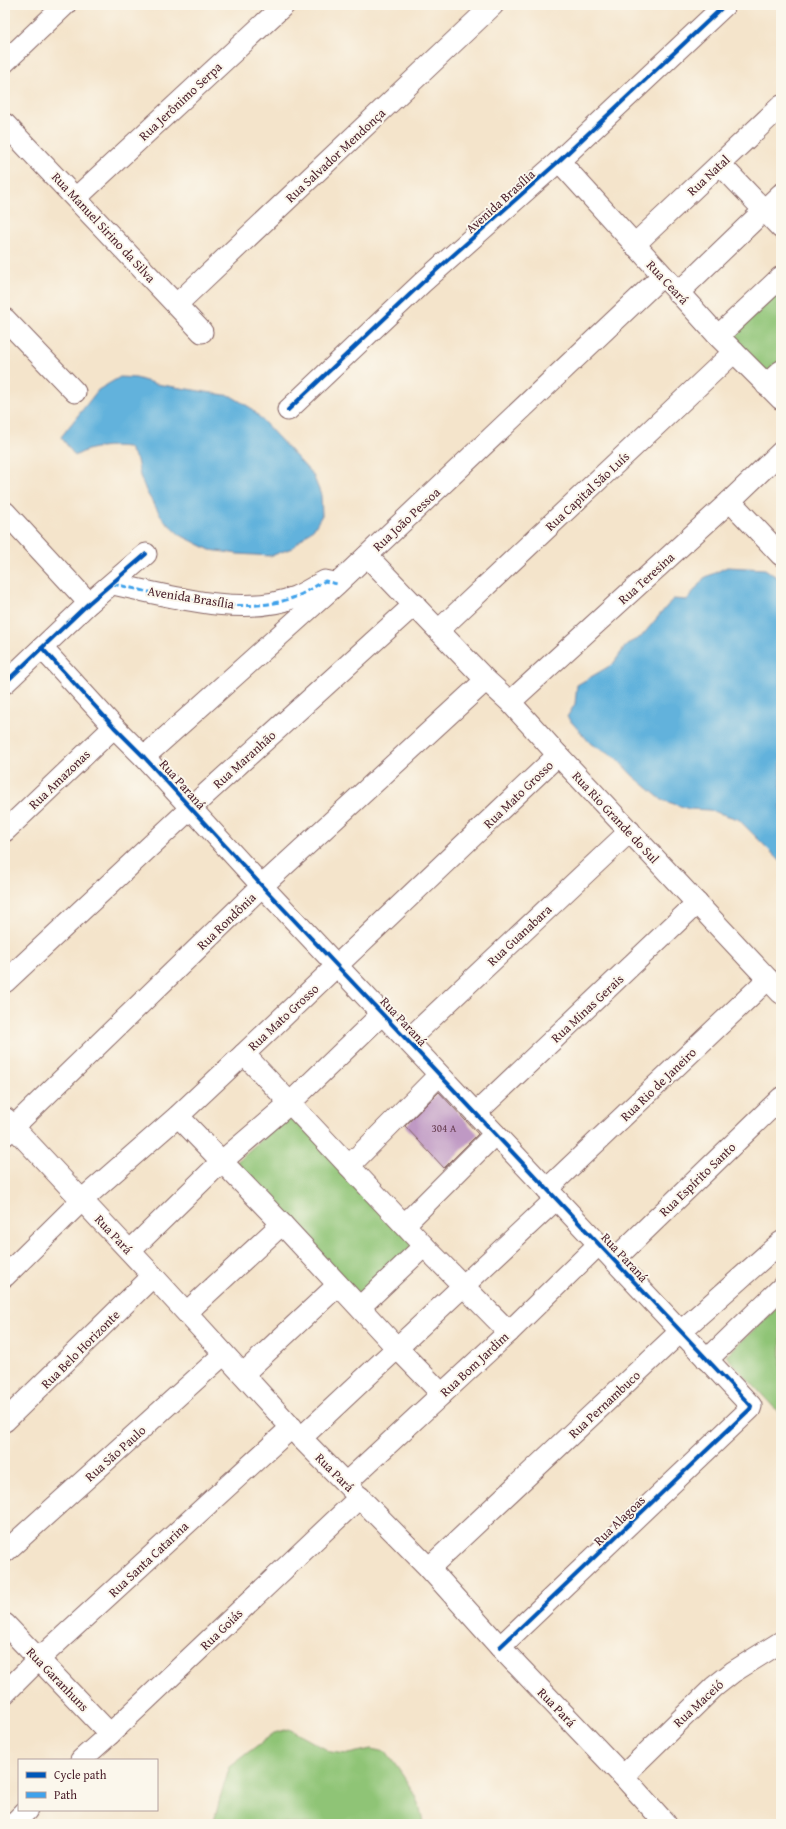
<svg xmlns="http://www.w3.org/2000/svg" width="786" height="1829" font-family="'Gentium Book Plus',serif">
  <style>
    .green { fill: #8fc476; stroke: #6c7250 }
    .water { fill: #62b2dc; stroke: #566884 }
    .building { fill: #bf99c4 }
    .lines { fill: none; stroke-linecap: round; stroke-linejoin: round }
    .minor-casing { stroke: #866463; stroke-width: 23 }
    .minor { stroke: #fff; stroke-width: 21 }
    .quiet { stroke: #40a2eb; stroke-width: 3; stroke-dasharray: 6 3; stroke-linecap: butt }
    .cycleway-casing { stroke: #fbf7ec; stroke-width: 6 }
    .cycleway { stroke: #0057b8; stroke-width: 4 }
    .labels { text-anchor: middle; stroke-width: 4; stroke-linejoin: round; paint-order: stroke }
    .number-label { font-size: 11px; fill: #673e51 }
    .street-label { font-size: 13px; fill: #4a1f2b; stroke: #fbf7ec }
  </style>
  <rect width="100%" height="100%" fill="#fbf7ec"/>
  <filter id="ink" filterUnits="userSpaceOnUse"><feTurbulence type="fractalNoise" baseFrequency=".025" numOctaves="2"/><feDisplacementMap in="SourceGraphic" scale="8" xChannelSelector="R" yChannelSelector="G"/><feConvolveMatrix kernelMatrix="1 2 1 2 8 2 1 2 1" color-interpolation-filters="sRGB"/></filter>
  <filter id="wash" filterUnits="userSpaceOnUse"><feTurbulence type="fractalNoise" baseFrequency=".012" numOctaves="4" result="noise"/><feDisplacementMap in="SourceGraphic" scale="16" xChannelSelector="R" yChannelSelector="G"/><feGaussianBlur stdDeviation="0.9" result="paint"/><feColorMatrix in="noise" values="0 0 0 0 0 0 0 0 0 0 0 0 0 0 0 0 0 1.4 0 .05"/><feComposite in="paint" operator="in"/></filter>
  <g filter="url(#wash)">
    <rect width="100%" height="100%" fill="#f4e4cb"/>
    <g class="green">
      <path d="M781 277V361L764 377 723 333Z"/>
      <path d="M291 1112 417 1246 358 1307 229 1169Z"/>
      <path d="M781 1304V1415L726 1356Z"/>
      <path d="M289 1729 331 1752 348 1754 371 1749 386 1752C401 1773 421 1797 423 1824H212L214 1821 224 1784 230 1766 274 1733Z"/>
    </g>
    <g class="water">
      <path d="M120 377 136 378 156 384 231 396 251 408 313 475 321 495 322 515 315 527 292 548 271 556 238 554 210 550 180 535 163 519 147 493 140 476 137 460 128 447C110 445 91 446 75 456L61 437 98 390Z"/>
      <path d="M727 567 765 569 781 580V862L738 819 709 810 689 809 662 800 632 775 616 758 591 744 567 717 575 704 577 685 613 664 627 644 641 637 673 599 687 600 704 578Z"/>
    </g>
    <g id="blocks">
      <path class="building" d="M439 1092 478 1134 444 1168 405 1126Z"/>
    </g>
  </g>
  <g filter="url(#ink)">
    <use href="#blocks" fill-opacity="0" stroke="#866463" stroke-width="1"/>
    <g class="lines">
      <g class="minor-casing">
        <g id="minor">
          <path d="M5 62 65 5"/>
          <path d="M5 124 202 332"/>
          <path d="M559 161 718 336 781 399"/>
          <path d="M720 164 781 228"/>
          <path d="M76 198 284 5"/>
          <path d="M634 245 781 106"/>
          <path d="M678 293 781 194"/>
          <path d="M177 304 493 5"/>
          <path d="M5 319 75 392"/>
          <path d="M718 336 781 277"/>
          <path d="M766 385 781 371"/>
          <path d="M288 410 422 283 559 161 725 5"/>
          <path d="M730 501 781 555"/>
          <path d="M5 512 89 603"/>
          <path d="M367 556 486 680 510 702 558 755 781 993"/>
          <path d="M113 584C166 595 243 618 295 597 305 593 315 586 325 581L335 583"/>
          <path d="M439 630 734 352"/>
          <path d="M42 648 114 727 144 757 262 886 751 1406 750 1409 500 1647"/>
          <path d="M5 683 89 603 146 554"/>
          <path d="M510 702 730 501 781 452"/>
          <path d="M144 757 337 584 662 276"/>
          <path d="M5 831 114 727"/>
          <path d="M5 982 207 793 415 604"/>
          <path d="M408 1040 630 831"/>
          <path d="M244 1054 424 1246 509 1332"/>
          <path d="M476 1113 697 903"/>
          <path d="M178 1116 282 1224 397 1348 442 1394"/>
          <path d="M5 1118 153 1276 301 1438 429 1568 500 1647 623 1776 666 1824"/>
          <path d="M5 1135 262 886 486 680"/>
          <path d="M349 1166 439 1075"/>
          <path d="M547 1189 768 979"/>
          <path d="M405 1224 495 1134"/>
          <path d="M130 1251 221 1162 290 1103 383 1013"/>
          <path d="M614 1260 781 1098"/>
          <path d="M5 1276 82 1200 178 1116 244 1054 558 755"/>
          <path d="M360 1307 424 1246"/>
          <path d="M187 1312 282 1224"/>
          <path d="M707 1360 781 1288"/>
          <path d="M243 1374 338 1285"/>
          <path d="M5 1421 153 1276"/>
          <path d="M301 1438 556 1199"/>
          <path d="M346 1483 509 1332 599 1244"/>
          <path d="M5 1552 224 1354"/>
          <path d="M429 1568 680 1332 781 1242"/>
          <path d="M5 1624 110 1734"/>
          <path d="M5 1693 39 1659 292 1427"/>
          <path d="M81 1760 110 1734 360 1497"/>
          <path d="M623 1776 714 1687 733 1672 781 1642"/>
          <path d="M13 1824 27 1810"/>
        </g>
      </g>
      <use href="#minor" class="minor"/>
      <path class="quiet" d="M113 584C166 595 243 618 295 597 305 593 315 586 325 581L337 584"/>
      <g class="cycleway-casing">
        <g id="cycleway">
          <path d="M288 410 422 283 559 161 725 5"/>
          <path d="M42 648 114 727 144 757 262 886 751 1406 750 1409 500 1647"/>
          <path d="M5 683 89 603 146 554"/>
        </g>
      </g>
      <use href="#cycleway" class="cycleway"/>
    </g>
  </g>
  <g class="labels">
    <g class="number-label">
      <text x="444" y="1132">304 A</text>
    </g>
    <g class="street-label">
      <text transform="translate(180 101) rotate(-43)" y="5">Rua Jerônimo Serpa</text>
      <text transform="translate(335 155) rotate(-43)" y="5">Rua Salvador Mendonça</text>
      <text transform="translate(708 175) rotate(-43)" y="5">Rua Natal</text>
      <text transform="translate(500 201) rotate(-42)" y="5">Avenida Brasília</text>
      <text transform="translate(104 227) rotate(47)" y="5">Rua Manuel Sirino da Silva</text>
      <text transform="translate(668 282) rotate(47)" y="5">Rua Ceará</text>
      <text transform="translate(587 491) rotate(-43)" y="5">Rua Capital São Luís</text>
      <text transform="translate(406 519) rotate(-43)" y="5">Rua João Pessoa</text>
      <text transform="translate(646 578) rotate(-42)" y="5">Rua Teresina</text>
      <text transform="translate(191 597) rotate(9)" y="5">Avenida Brasília</text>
      <text transform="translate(244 759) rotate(-42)" y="5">Rua Maranhão</text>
      <text transform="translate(59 779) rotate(-44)" y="5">Rua Amazonas</text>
      <text transform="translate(183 784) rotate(48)" y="5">Rua Paraná</text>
      <text transform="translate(518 794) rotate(-44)" y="5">Rua Mato Grosso</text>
      <text transform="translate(616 817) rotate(47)" y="5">Rua Rio Grande do Sul</text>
      <text transform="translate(226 921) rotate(-44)" y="5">Rua Rondônia</text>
      <text transform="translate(519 935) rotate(-43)" y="5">Rua Guanabara</text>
      <text transform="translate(587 1008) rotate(-43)" y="5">Rua Minas Gerais</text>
      <text transform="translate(283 1017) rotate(-43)" y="5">Rua Mato Grosso</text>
      <text transform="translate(404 1021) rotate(47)" y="5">Rua Paraná</text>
      <text transform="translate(658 1084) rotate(-44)" y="5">Rua Rio de Janeiro</text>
      <text transform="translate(697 1179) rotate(-44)" y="5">Rua Espírito Santo</text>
      <text transform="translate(114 1234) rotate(47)" y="5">Rua Pará</text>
      <text transform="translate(625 1257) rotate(47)" y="5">Rua Paraná</text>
      <text transform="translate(80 1349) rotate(-45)" y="5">Rua Belo Horizonte</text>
      <text transform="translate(474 1364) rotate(-43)" y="5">Rua Bom Jardim</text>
      <text transform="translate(604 1404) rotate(-43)" y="5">Rua Pernambuco</text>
      <text transform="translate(115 1453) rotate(-42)" y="5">Rua São Paulo</text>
      <text transform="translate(335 1472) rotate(45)" y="5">Rua Pará</text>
      <text transform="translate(619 1520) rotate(-44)" y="5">Rua Alagoas</text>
      <text transform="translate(148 1559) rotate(-43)" y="5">Rua Santa Catarina</text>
      <text transform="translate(221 1629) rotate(-44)" y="5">Rua Goiás</text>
      <text transform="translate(58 1679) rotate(46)" y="5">Rua Garanhuns</text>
      <text transform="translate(698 1703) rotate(-43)" y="5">Rua Maceió</text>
      <text transform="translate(557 1707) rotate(46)" y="5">Rua Pará</text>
    </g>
  </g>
  <rect width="786" height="1829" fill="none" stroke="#fbf7ec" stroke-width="20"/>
  <rect x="18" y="1759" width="140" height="52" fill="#fbf7ec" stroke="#b4a19f"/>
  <rect x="26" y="1772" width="20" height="6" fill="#0057b8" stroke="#b4a19f"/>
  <text x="54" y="1779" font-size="12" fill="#4a1f2b">Cycle path</text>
  <rect x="26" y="1792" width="20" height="6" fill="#40a2eb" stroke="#b4a19f"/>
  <text x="54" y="1799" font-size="12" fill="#4a1f2b">Path</text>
</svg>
